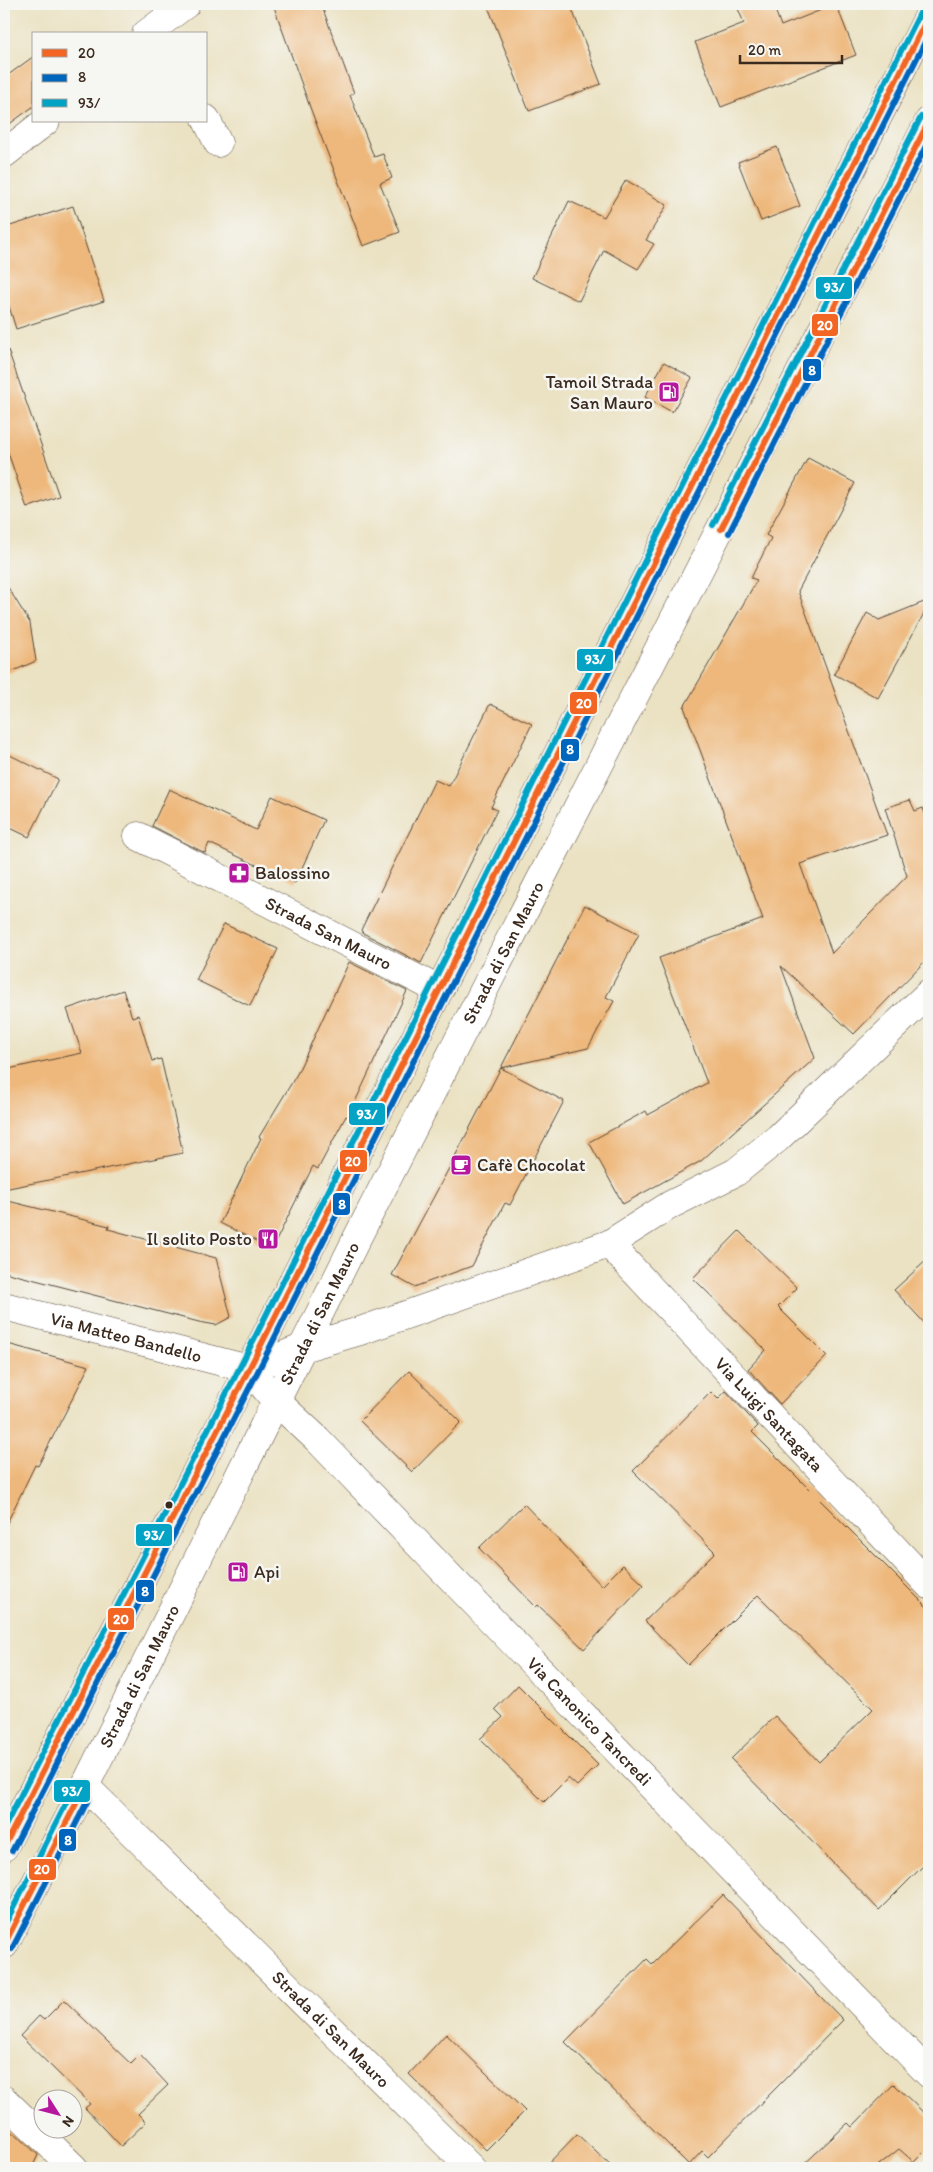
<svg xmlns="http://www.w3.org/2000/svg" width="933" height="2172" font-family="Itim,sans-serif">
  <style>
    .building { fill: #eeb87c }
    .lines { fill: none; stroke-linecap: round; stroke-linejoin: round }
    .street-casing { stroke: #554637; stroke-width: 29 }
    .secondary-casing { stroke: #554637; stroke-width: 29 }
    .street { stroke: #fff; stroke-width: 28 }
    .secondary { stroke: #fff; stroke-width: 28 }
    .bus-1-casing { stroke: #f6f6f2; stroke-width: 10 }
    .bus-2-casing { stroke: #f6f6f2; stroke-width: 10 }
    .bus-3-casing { stroke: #f6f6f2; stroke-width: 10 }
    .bus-1 { stroke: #f26522; stroke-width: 6 }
    .bus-2 { stroke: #0065bd; stroke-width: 6 }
    .bus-3 { stroke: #03a3c5; stroke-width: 6 }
    .bus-dot { fill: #3b2a1e; stroke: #f6f6f2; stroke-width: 2 }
    .labels { text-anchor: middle; stroke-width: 5; stroke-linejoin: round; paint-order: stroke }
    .poi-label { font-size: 18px; fill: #3b2a1e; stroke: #f6f6f2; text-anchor: start }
    .street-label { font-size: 18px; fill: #3b2a1e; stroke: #f6f6f2 }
    .line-badge { stroke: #f6f6f2; stroke-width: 2 }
    .badge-label { font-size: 14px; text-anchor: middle; font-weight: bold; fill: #fff }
  </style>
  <rect width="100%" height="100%" fill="#f6f6f2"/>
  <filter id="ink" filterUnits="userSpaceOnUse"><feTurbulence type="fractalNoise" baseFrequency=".02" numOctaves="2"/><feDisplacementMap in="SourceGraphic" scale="10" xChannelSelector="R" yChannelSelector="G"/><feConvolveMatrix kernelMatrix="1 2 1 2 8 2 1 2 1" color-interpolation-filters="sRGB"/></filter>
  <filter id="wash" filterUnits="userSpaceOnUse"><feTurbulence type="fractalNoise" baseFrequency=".0096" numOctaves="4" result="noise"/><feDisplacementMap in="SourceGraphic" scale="20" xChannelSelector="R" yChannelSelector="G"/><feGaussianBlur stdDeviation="1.12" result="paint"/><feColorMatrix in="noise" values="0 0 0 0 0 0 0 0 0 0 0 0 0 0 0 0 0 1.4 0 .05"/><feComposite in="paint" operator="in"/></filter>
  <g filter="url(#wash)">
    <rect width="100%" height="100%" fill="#ebe2c3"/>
    <g id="blocks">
      <g class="building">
        <path d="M273 4H321L354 93 350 95 374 157 383 154 392 178 380 183 400 232 363 246 311 110Z"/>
        <path d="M487 4H570L601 84 529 111Z"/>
        <path d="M736 4H773L781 26 836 4 856 55 721 107 695 42 744 23Z"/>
        <path d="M34 56V106L4 128V78Z"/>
        <path d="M777 147 800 206 761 221 738 162Z"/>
        <path d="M626 180 667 205 646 240 654 244 638 269 604 250 579 301 532 278 569 201 604 217Z"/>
        <path d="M73 206 104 301 16 329 4 290V228Z"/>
        <path d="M8 350 59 496 27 508 4 441V351Z"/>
        <path d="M664 362 692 378 672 412 645 397Z"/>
        <path d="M808 458 855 483 798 591 887 835 800 864 832 953 907 876 885 808 910 800 915 811 923 808 929 825V957L854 1034 781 966 815 1058 701 1161 623 1204 589 1142 646 1111 648 1115 707 1083 659 958 763 919 684 707 757 580 751 578 771 538 766 535Z"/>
        <path d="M4 581 30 623 36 661 4 675Z"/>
        <path d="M929 600V604L878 698 834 674 867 613 879 620Z"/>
        <path d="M490 704 532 724 491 807 497 810 421 963 363 933 361 930 435 780 449 786Z"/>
        <path d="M4 752 58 779 29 837 4 825Z"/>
        <path d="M169 789 256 830 272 796 324 820 295 883 209 843 205 853 152 826Z"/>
        <path d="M585 905 639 934 606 997 614 1001 588 1048 501 1068 564 1101 510 1205 505 1203 472 1266 414 1287 392 1275 447 1172Z"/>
        <path d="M224 924 278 949 250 1006 196 980Z"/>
        <path d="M349 962 407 991 348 1117 346 1116 318 1169 313 1166 272 1249 220 1223 261 1138 259 1137 297 1074Z"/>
        <path d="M123 990 132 1017 138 1015 152 1061 161 1059 183 1153 4 1189V1070L82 1053 67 1009Z"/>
        <path d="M4 1200 109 1226 108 1229 216 1258 231 1317 216 1325 199 1322 4 1272Z"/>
        <path d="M739 1231 797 1288 778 1307 827 1356 780 1404 748 1369 766 1350 693 1278Z"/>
        <path d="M929 1258V1328L894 1290Z"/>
        <path d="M4 1343 89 1366 38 1466 35 1465 4 1529Z"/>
        <path d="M409 1371 461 1422 412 1472 360 1421Z"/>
        <path d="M726 1391 758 1426 752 1432 929 1609V1860L879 1910 731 1759 775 1716 819 1762 873 1709 758 1595 688 1665 645 1621 715 1552 633 1471 711 1392 718 1399Z"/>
        <path d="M524 1504 602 1586 623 1565 644 1585 584 1649 538 1605 536 1607 479 1548Z"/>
        <path d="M518 1685 598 1765 577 1786 568 1778 544 1802 480 1739 503 1717 495 1709Z"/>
        <path d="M723 1895 843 2020 708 2157 702 2151 689 2165 565 2042 647 1959 652 1964Z"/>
        <path d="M64 2000 131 2064 140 2055 168 2085 138 2114 146 2122 121 2146 85 2108 90 2104 20 2036 39 2016 44 2020Z"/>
        <path d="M446 2034 525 2111 486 2150 409 2074Z"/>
        <path d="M894 2084 929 2118V2147L914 2162 899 2149 875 2168H800L848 2123 852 2127Z"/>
        <path d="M4 2128 17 2135 38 2155 32 2168H4Z"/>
        <path d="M577 2134 613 2168H544Z"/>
      </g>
    </g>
  </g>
  <g filter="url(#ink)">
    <use href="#blocks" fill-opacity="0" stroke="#554637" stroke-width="1"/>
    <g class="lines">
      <g class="street-casing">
        <g id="street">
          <path d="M146 34 186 4"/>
          <path d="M206 119 218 143"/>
          <path d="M4 154 46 121"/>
          <path id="s1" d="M138 836 439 990"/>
          <path id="s2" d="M609 1244 929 1585"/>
          <path id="s3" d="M4 1306 249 1369"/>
          <path id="s4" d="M249 1369 276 1401 317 1439 929 2074"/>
          <path d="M249 1369 302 1348 360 1331 609 1244 670 1205 736 1172 778 1138 929 993"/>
          <path id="s5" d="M85 1786 471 2168"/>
          <path d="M4 2100 74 2168"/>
        </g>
      </g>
      <g class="secondary-casing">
        <g id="secondary">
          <path d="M4 1847 249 1369 929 15"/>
          <path id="s6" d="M4 1945 85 1786 357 1238 929 121"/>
        </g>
      </g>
      <use href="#street" class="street"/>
      <use href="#secondary" class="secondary"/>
      <g class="bus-1-casing">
        <g id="bus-1">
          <path d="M721 529 929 121"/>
          <path d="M4 1847 249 1369 929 15"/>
          <path d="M4 1945 81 1794"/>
        </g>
      </g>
      <g class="bus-2-casing">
        <g id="bus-2">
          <path d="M729 533 929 140"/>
          <path d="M12 1851 257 1373 929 34"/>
          <path d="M12 1949 89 1798"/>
        </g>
      </g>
      <g class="bus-3-casing">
        <g id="bus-3">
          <path d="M713 525 921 117"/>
          <path d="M4 1828 241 1365 921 11"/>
          <path d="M4 1926 73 1790"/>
        </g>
      </g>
      <use href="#bus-1" class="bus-1"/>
      <use href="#bus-2" class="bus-2"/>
      <use href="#bus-3" class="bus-3"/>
    </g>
  </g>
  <defs>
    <g id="fuel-square" transform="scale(1.125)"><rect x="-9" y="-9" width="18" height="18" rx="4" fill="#b5179e" stroke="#f6f6f2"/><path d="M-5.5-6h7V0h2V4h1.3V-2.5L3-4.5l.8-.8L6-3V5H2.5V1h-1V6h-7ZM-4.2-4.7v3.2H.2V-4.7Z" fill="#fff"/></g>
    <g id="pharmacy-square" transform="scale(1.125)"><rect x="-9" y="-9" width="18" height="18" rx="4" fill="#b5179e" stroke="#f6f6f2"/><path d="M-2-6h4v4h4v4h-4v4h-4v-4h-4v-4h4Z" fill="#fff"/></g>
    <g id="cafe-square" transform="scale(1.125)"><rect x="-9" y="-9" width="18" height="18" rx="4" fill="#b5179e" stroke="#f6f6f2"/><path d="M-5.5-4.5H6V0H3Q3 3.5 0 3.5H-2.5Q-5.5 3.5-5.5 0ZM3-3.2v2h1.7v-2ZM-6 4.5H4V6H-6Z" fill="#fff"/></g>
    <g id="restaurant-square" transform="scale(1.125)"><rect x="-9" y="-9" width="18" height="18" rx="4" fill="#b5179e" stroke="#f6f6f2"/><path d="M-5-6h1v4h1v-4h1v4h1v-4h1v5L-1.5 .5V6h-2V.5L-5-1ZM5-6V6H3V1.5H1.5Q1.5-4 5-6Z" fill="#fff"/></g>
  </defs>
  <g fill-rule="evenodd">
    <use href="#fuel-square" x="669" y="392"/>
    <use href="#pharmacy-square" x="239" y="873"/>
    <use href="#cafe-square" x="461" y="1165"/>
    <use href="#restaurant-square" x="268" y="1239"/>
    <use href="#fuel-square" x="238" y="1572"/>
  </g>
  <circle class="bus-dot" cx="169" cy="1505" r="4.5"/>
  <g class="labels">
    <g class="poi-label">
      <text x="653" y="388" text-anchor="end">Tamoil Strada<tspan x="653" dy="21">San Mauro</tspan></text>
      <text x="255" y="879">Balossino</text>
      <text x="477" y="1171">Cafè Chocolat</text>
      <text x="252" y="1245" text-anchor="end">Il solito Posto</text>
      <text x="254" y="1578">Api</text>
    </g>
    <g class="street-label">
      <text dy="6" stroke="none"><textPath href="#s1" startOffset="214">Strada San Mauro</textPath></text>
      <text dy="6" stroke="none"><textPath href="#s6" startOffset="1111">Strada di San Mauro</textPath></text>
      <text dy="6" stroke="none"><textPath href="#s6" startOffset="706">Strada di San Mauro</textPath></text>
      <text dy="6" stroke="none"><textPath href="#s3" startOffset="126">Via Matteo Bandello</textPath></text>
      <text dy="6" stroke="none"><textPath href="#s2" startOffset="234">Via Luigi Santagata</textPath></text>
      <text dy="6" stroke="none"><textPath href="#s6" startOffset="301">Strada di San Mauro</textPath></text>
      <text dy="6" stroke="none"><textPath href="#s4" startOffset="490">Via Canonico Tancredi</textPath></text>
      <text dy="6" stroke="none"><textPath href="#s5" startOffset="346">Strada di San Mauro</textPath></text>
    </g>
  </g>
  <g class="line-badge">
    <rect x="815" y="276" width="38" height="24" rx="5" fill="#03a3c5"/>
    <rect x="811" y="313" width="28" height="24" rx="5" fill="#f26522"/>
    <rect x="802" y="358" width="20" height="24" rx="5" fill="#0065bd"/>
    <rect x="576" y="648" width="38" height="24" rx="5" fill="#03a3c5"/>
    <rect x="569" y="691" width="29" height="24" rx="5" fill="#f26522"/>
    <rect x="560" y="738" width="20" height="24" rx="5" fill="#0065bd"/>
    <rect x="348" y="1102" width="38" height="24" rx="5" fill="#03a3c5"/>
    <rect x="339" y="1149" width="29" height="24" rx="5" fill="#f26522"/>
    <rect x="332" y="1192" width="19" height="24" rx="5" fill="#0065bd"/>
    <rect x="135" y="1523" width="38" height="24" rx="5" fill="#03a3c5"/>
    <rect x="135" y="1579" width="20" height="24" rx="5" fill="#0065bd"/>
    <rect x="107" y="1607" width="28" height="24" rx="5" fill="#f26522"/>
    <rect x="53" y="1779" width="38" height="24" rx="5" fill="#03a3c5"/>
    <rect x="58" y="1828" width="19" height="24" rx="5" fill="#0065bd"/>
    <rect x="28" y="1858" width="29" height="23" rx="5" fill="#f26522"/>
  </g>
  <g class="badge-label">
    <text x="834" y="292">93/</text>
    <text x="825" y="330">20</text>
    <text x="812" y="375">8</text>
    <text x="595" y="664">93/</text>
    <text x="584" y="708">20</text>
    <text x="570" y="754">8</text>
    <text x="367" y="1119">93/</text>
    <text x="353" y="1166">20</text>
    <text x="342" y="1209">8</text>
    <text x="154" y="1540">93/</text>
    <text x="145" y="1596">8</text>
    <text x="121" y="1624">20</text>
    <text x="72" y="1796">93/</text>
    <text x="68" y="1845">8</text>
    <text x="42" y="1874">20</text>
  </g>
  <rect width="933" height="2172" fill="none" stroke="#f6f6f2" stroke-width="20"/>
  <rect x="32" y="32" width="175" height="90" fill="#f6f6f2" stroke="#aba49d"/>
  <rect x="42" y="49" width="25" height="8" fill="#f26522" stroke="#aba49d"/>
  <text x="78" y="58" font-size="15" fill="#3b2a1e">20</text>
  <rect x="42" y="74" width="25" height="8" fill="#0065bd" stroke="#aba49d"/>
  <text x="78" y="82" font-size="15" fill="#3b2a1e">8</text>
  <rect x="42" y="99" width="25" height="8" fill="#03a3c5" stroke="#aba49d"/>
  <text x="78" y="108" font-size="15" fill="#3b2a1e">93/</text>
  <g transform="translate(58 2114) rotate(126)"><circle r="24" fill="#f6f6f2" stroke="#aba49d"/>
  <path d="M0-4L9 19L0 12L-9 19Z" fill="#b5179e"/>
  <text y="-8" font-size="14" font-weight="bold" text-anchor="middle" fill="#3b2a1e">N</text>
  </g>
  <path d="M740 55v8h102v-8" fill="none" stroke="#3b2a1e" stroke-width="2.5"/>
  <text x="748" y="55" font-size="15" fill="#3b2a1e" stroke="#f6f6f2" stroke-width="4" paint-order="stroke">20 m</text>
</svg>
